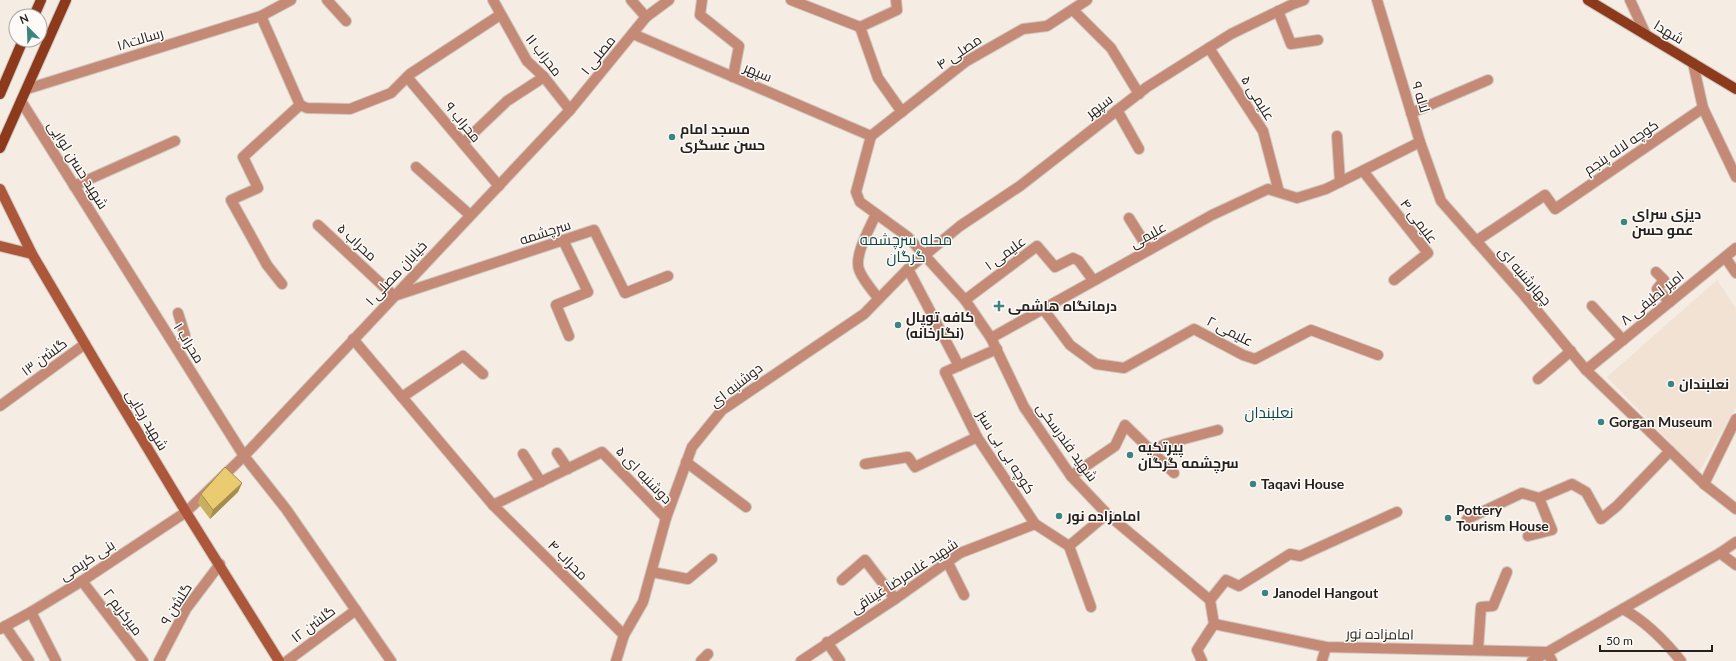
<svg xmlns="http://www.w3.org/2000/svg" width="1736" height="661" font-family="Lato,Cairo,sans-serif">
  <style>
    .built { fill: #f1e2d4 }
    .lines { fill: none; stroke-linecap: round; stroke-linejoin: round }
    .street-casing { stroke: #cfc7c0; stroke-width: 12 }
    .secondary-casing { stroke: #cfc7c0; stroke-width: 12 }
    .primary-casing { stroke: #cfc7c0; stroke-width: 12 }
    .street { stroke: #c58a75; stroke-width: 10 }
    .secondary { stroke: #ac5739; stroke-width: 10 }
    .primary { stroke: #8c3a1b; stroke-width: 10 }
    .wall { fill: #caaf60 }
    .shaded-wall { fill: #a48e4e }
    .building { fill: #ebcb70; stroke: #a48e4e }
    .poi-dot { fill: #3c8480; stroke: #fefaf7; stroke-width: 1.5 }
    .labels { text-anchor: middle; stroke-width: 3; stroke-linejoin: round; paint-order: stroke }
    .street-label { font-size: 14px; fill: #24201d; stroke: #fefaf7 }
    .poi-label { font-size: 14px; font-weight: bold; fill: #24201d; stroke: #fefaf7; text-anchor: start }
    .neighbourhood-label { font-size: 15px; fill: #074846; stroke: #fefaf7 }
  </style>
  <rect width="100%" height="100%" fill="#f5ece4"/>
  <path class="built" d="M1717 280 1736 309V407L1699 472 1607 377Z"/>
  <g class="lines">
    <g class="street-casing">
      <g id="street">
        <path d="M327 0 346 21"/>
        <path d="M493 0 527 61 544 77 570 110"/>
        <path d="M631 0 646 17"/>
        <path d="M702 0 700 15 739 46 733 77"/>
        <path d="M791 0 860 27"/>
        <path d="M1377 0 1420 142 1441 201 1523 294 1586 370 1704 484 1736 509"/>
        <path d="M1630 0 1646 35"/>
        <path d="M1073 10 1111 48 1139 94"/>
        <path d="M1278 11 1291 44 1318 40"/>
        <path d="M261 16 300 105"/>
        <path d="M860 27 878 78 902 112"/>
        <path d="M860 27 897 10 896 0"/>
        <path d="M633 34 871 136"/>
        <path d="M1209 48 1263 131 1279 192"/>
        <path d="M1693 63 1703 108 1736 177"/>
        <path d="M407 77 499 186"/>
        <path d="M27 89 261 16 291 0"/>
        <path d="M21 101 244 456 286 509 391 661"/>
        <path d="M300 105 307 108 350 109 391 93 410 74 500 15"/>
        <path d="M1117 110 1139 149"/>
        <path d="M1411 113 1488 80"/>
        <path d="M871 136 856 192 860 202 908 237 965 300 991 338 1024 407 1071 476 1107 514 1210 600 1214 624 1197 650 1202 661"/>
        <path d="M871 136 965 62 1023 29 1047 26 1087 0"/>
        <path d="M1337 136 1340 182"/>
        <path d="M463 143 507 101 544 77"/>
        <path d="M416 167 470 215"/>
        <path d="M1363 171 1428 253 1394 280"/>
        <path d="M74 186 175 141"/>
        <path d="M876 214C870 228 852 258 860 272 864 281 872 290 878 298"/>
        <path d="M1129 218 1149 250"/>
        <path d="M318 225 394 296 594 230 625 293 668 276"/>
        <path d="M563 240 588 292 556 305 569 336"/>
        <path d="M1476 241 1545 195 1555 209 1703 108"/>
        <path d="M1725 257 1736 273"/>
        <path d="M908 269 959 366"/>
        <path d="M1656 272 1664 280 1657 289 1670 302"/>
        <path d="M282 284 267 265 231 200 258 188 243 157 300 105"/>
        <path d="M965 300 1037 246 1055 267 1073 258 1079 261 1093 280"/>
        <path d="M1592 306 1623 340"/>
        <path d="M1044 310 1070 345 1096 364 1124 368 1194 329 1243 355 1255 359 1311 330 1378 355"/>
        <path d="M178 313 185 335"/>
        <path d="M991 338 1212 215 1268 189 1297 198 1326 189 1420 142"/>
        <path d="M353 339 493 505 624 635"/>
        <path d="M997 349 945 372 977 437 1035 524"/>
        <path d="M1586 370 1736 248"/>
        <path d="M1538 379 1571 351"/>
        <path d="M402 397 463 356 483 374"/>
        <path d="M0 406 85 344"/>
        <path d="M1153 451 1165 444 1218 430"/>
        <path d="M557 453 568 469"/>
        <path d="M523 454 541 482"/>
        <path d="M686 462 746 507"/>
        <path d="M865 464 908 457 915 467 977 437"/>
        <path d="M1071 476 1115 446 1125 425 1174 473"/>
        <path d="M1704 484 1736 419"/>
        <path d="M493 505 602 452 666 518"/>
        <path d="M1467 519 1522 493 1539 498 1572 484 1586 492 1601 519 1617 506 1670 451"/>
        <path d="M1528 536 1552 530 1539 498"/>
        <path d="M1069 546 1091 607"/>
        <path d="M1069 546 1107 514"/>
        <path d="M1720 553 1736 565"/>
        <path d="M947 561 964 595"/>
        <path d="M652 572 688 579 712 559"/>
        <path d="M842 580 865 560 895 599"/>
        <path d="M82 581 143 661"/>
        <path d="M1210 600 1226 580 1239 586 1290 554 1300 556 1397 512"/>
        <path d="M1623 609C1645 621 1665 641 1681 661"/>
        <path d="M31 612 56 661"/>
        <path d="M1214 624 1326 647 1547 652"/>
        <path d="M5 626 29 661"/>
        <path d="M0 629 31 612 82 581 186 512 244 456 570 110 646 17 669 0"/>
        <path d="M827 642 840 661"/>
        <path d="M1478 650 1481 607 1493 606 1507 572"/>
        <path d="M1547 652 1552 661"/>
        <path d="M159 661 186 609 220 564"/>
        <path d="M287 661 356 610"/>
        <path d="M616 661 624 635 643 602 666 518 692 447 722 410 864 314 908 269 960 226 1020 186 1147 87 1231 34 1293 4 1304 0"/>
        <path d="M701 661 708 654"/>
        <path d="M801 661 895 599 960 553 1035 524 1069 546"/>
        <path d="M1322 661 1326 647"/>
        <path d="M1532 661 1720 553 1736 542"/>
      </g>
    </g>
    <g class="secondary-casing">
      <g id="secondary">
        <path d="M0 189 32 254 98 366 186 512 279 661"/>
        <path d="M0 246 32 254"/>
      </g>
    </g>
    <g class="primary-casing">
      <g id="primary">
        <path d="M1588 0 1736 89"/>
        <path d="M34 16 41 0"/>
        <path d="M0 94 23 40"/>
        <path d="M0 148 66 0"/>
      </g>
    </g>
    <use href="#street" class="street"/>
    <use href="#secondary" class="secondary"/>
    <use href="#primary" class="primary"/>
  </g>
  <path class="wall" d="M242 483 238 492 210 519 198 503 201 494Z"/>
  <path class="shaded-wall" d="M242 483 238 492 210 519 213 510Z"/>
  <path class="building" d="M225 467 242 483 213 510 201 494Z"/>
  <g class="poi-dot">
    <circle cx="672" cy="137" r="4"/>
    <circle cx="1624" cy="222" r="4"/>
    <path d="M997 300h4v4h4v4h-4v4h-4v-4h-4v-4h4z"/>
    <circle cx="898" cy="325" r="4"/>
    <circle cx="1671" cy="384" r="4"/>
    <circle cx="1601" cy="422" r="4"/>
    <circle cx="1130" cy="455" r="4"/>
    <circle cx="1253" cy="484" r="4"/>
    <circle cx="1059" cy="516" r="4"/>
    <circle cx="1448" cy="518" r="4"/>
    <circle cx="1265" cy="593" r="4"/>
  </g>
  <g class="labels">
    <g class="street-label">
      <text transform="translate(1669 32) rotate(31)" y="5">شهدا</text>
      <text transform="translate(140 39) rotate(-17)" y="5">رسالت۱۸</text>
      <text transform="translate(959 52) rotate(-34)" y="5">۴ مصلی</text>
      <text transform="translate(544 55) rotate(52)" y="5">۱۱ محراب</text>
      <text transform="translate(598 55) rotate(-51)" y="5">۱ مصلی</text>
      <text transform="translate(758 72) rotate(23)" y="5">سپهر</text>
      <text transform="translate(1421 97) rotate(73)" y="5">۹ لاله</text>
      <text transform="translate(1258 98) rotate(58)" y="5">۵ علیمی</text>
      <text transform="translate(1099 106) rotate(-37)" y="5">سپهر</text>
      <text transform="translate(463 122) rotate(50)" y="5">۹ محراب</text>
      <text transform="translate(1621 147) rotate(-34)" y="5">کوچه لاله پنجم</text>
      <text transform="translate(78 165) rotate(58)" y="5">شهید حسن لوایی</text>
      <text transform="translate(1419 221) rotate(53)" y="5">۴ علیمی</text>
      <text transform="translate(545 232) rotate(-18)" y="5">سرچشمه</text>
      <text transform="translate(1148 235) rotate(-29)" y="5">علیمی</text>
      <text transform="translate(357 242) rotate(43)" y="5">۵ محراب</text>
      <text transform="translate(1005 253) rotate(-36)" y="5">۱ علیمی</text>
      <text transform="translate(396 273) rotate(-47)" y="5">خیابان مصلی ۱</text>
      <text transform="translate(1525 276) rotate(49)" y="5">چهارشنبه ای</text>
      <text transform="translate(1652 298) rotate(-39)" y="5">۸ امیر لطیفی</text>
      <text transform="translate(1230 331) rotate(27)" y="5">۲ علیمی</text>
      <text transform="translate(189 343) rotate(58)" y="5">۱ محراب</text>
      <text transform="translate(44 357) rotate(-36)" y="5">۱۳ گلشن</text>
      <text transform="translate(736 385) rotate(-38)" y="5">دوشنبه ای</text>
      <text transform="translate(147 420) rotate(59)" y="5">شهید رجایی</text>
      <text transform="translate(1067 442) rotate(54)" y="5">شهید فندرسکی</text>
      <text transform="translate(1006 452) rotate(58)" y="5">کوچه بی بی سبز</text>
      <text transform="translate(644 475) rotate(46)" y="5">۵ دوشنبه ای</text>
      <text transform="translate(87 560) rotate(-33)" y="5">بنی کریمی</text>
      <text transform="translate(568 560) rotate(45)" y="5">۴ محراب</text>
      <text transform="translate(904 576) rotate(-33)" y="5">شهید غلامرضا غیناقی</text>
      <text transform="translate(176 604) rotate(-58)" y="5">۹ گلشن</text>
      <text transform="translate(123 612) rotate(53)" y="5">۲ میرکریم</text>
      <text transform="translate(313 624) rotate(-37)" y="5">۱۲ گلشن</text>
      <text transform="translate(1380 634) rotate(1)" y="5">امامزاده نور</text>
    </g>
    <g class="poi-label">
      <text x="680" y="134">مسجد امام<tspan x="680" dy="16">حسن عسگری</tspan></text>
      <text x="1632" y="219">دیزی سرای<tspan x="1632" dy="16">عمو حسن</tspan></text>
      <text x="1008" y="311">درمانگاه هاشمی</text>
      <text x="906" y="322">کافه توپال<tspan x="906" dy="16">(نگارخانه)</tspan></text>
      <text x="1679" y="389">نعلبندان</text>
      <text x="1609" y="427">Gorgan Museum</text>
      <text x="1138" y="452">پیرتکیه<tspan x="1138" dy="16">سرچشمه گرگان</tspan></text>
      <text x="1261" y="489">Taqavi House</text>
      <text x="1456" y="515">Pottery<tspan x="1456" dy="16">Tourism House</tspan></text>
      <text x="1067" y="521">امامزاده نور</text>
      <text x="1273" y="598">Janodel Hangout</text>
    </g>
    <g class="neighbourhood-label">
      <text x="906" y="245">محله سرچشمه<tspan x="906" dy="17">گرگان</tspan></text>
      <text x="1269" y="418">نعلبندان</text>
    </g>
  </g>
  <g transform="translate(28 28) rotate(337)"><circle r="19" fill="#fefaf7" stroke="#a7a3a0"/>
  <path d="M0-3L7 15L0 10L-7 15Z" fill="#3c8480"/>
  <text y="-6" font-size="11" font-weight="bold" text-anchor="middle" fill="#24201d">N</text>
  </g>
  <path d="M1600 645v6h112v-6" fill="none" stroke="#24201d" stroke-width="2"/>
  <text x="1606" y="645" font-size="12" fill="#24201d" stroke="#fefaf7" stroke-width="3" paint-order="stroke">50 m</text>
</svg>
